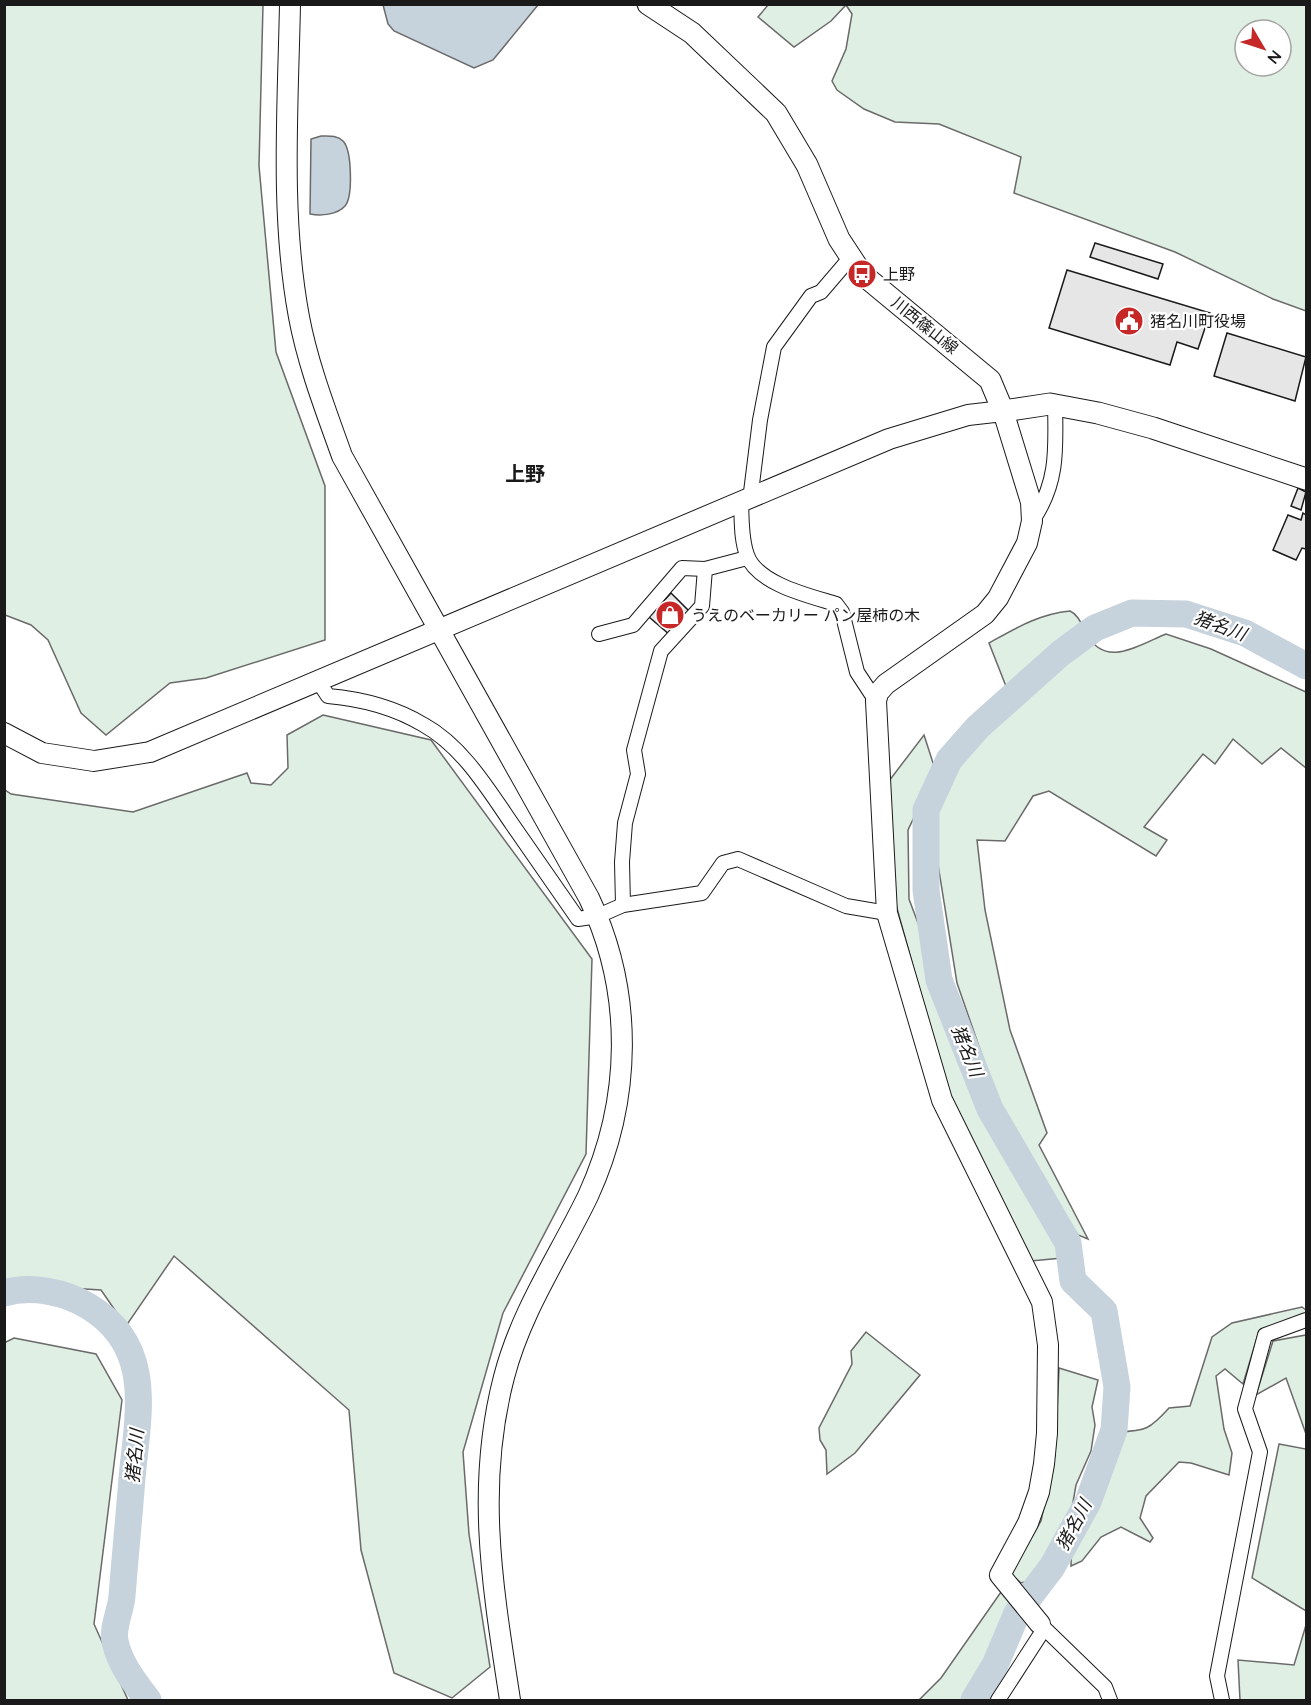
<svg xmlns="http://www.w3.org/2000/svg" width="1311" height="1705" font-family="Quicksand,'Noto Sans JP',sans-serif">
  <style>
    .green { fill: #e0efe3; stroke: #6a6a6a; stroke-width: 1.5; fill-rule: evenodd }
    .water { fill: #c6d2dc; stroke: #6a6a6a; stroke-width: 1.5 }
    .lines { fill: none; stroke-linecap: round; stroke-linejoin: round }
    .river { stroke: #c6d2dc; stroke-width: 27 }
    .building { fill: #e6e6e6; stroke: #1a1a1a; stroke-width: 1.5 }
    .street-casing { stroke: #1a1a1a; stroke-width: 16 }
    .secondary-casing { stroke: #1a1a1a; stroke-width: 22 }
    .primary-casing { stroke: #1a1a1a; stroke-width: 23 }
    .street { stroke: #fff; stroke-width: 14 }
    .secondary { stroke: #fff; stroke-width: 20 }
    .primary { stroke: #fff; stroke-width: 21 }
    .labels { text-anchor: middle; stroke-width: 4.5; stroke-linejoin: round; paint-order: stroke }
    .poi-label { font-size: 16px; fill: #1a1a1a; stroke: #fff; text-anchor: start }
    .street-label { font-size: 16px; fill: #1a1a1a; stroke: #fff }
    .water-label { font-size: 18px; font-style: italic; fill: #1a1a1a; stroke: #fff }
    .quarter-label { font-size: 20px; font-weight: bold; fill: #1a1a1a; stroke: #fff }
  </style>
  <rect width="100%" height="100%" fill="#fff"/>
  <g class="green">
    <path d="M4 5H263L259 166 276 352 325 486V640L206 678 170 683 106 735 81 713 48 640 31 625 5 615Z"/>
    <path d="M768 5H1306V311L1273 299 1175 252 1014 193 1021 157 939 124 895 122 864 109 837 90 832 81 846 49 852 14 846 5 831 21 794 47 758 17ZM1245 30H1281V66H1245Z"/>
    <path d="M1070 611C1079 615 1082 626 1087 634 1105 669 1139 645 1166 634L1211 649 1306 692V768L1281 748 1262 764 1233 739 1215 764 1203 754 1144 827 1167 840 1156 856 1049 791 1033 796 1005 841 977 840 985 910 1010 1030 1047 1133 1039 1145 1088 1239 1078 1235 1053 1199 1001 1110 957 983 932 827 955 760 1013 704 989 643C1016 628 1039 614 1070 611Z"/>
    <path d="M323 715 431 740 592 959 586 1154 503 1313 463 1452 469 1534 490 1667 452 1698 394 1673 361 1550 349 1410 174 1256 126 1326 101 1290 5 1284V790L11 794 133 812 247 773 251 783 271 785 288 768 287 735Z"/>
    <path d="M924 735 935 769 931 782 908 830 909 899 924 939 935 999 987 1126 1061 1251 1062 1258 1031 1261 953 1112 895 901 889 781Z"/>
    <path d="M1302 1307 1306 1310V1317L1259 1331 1243 1384 1225 1369 1216 1376 1224 1429 1232 1453 1229 1475 1191 1463 1179 1462 1146 1496 1140 1518 1153 1538 1150 1542 1121 1527 1101 1537 1082 1561 1071 1566C1070 1538 1093 1510 1105 1486 1096 1470 1112 1447 1118 1432 1146 1431 1150 1429 1169 1408L1190 1406 1212 1337 1232 1323Z"/>
    <path d="M866 1332 920 1375 855 1453 827 1474 826 1450 820 1440 819 1428 852 1364 851 1351Z"/>
    <path d="M1306 1335V1434L1286 1378 1256 1395 1273 1341Z"/>
    <path d="M14 1338 96 1354 122 1400 94 1624 128 1700H5L4 1343Z"/>
    <path d="M1059 1368 1098 1380 1092 1407 1095 1425 1091 1451 1076 1485 1069 1525 1032 1580 1021 1583 1010 1573 1041 1521 1055 1455Z"/>
    <path d="M1279 1444 1306 1449V1611L1252 1578Z"/>
    <path d="M1001 1592 1012 1605 964 1700H919L941 1678Z"/>
    <path d="M1306 1625V1700H1240L1238 1660 1294 1665Z"/>
  </g>
  <g class="water">
    <path d="M383 5V4L538 5 493 60 474 68 394 31 388 24Z"/>
    <path d="M321 136C329 136 337 135 343 141 352 150 353 197 345 206 337 215 321 216 310 214L311 139Z"/>
  </g>
  <g class="lines">
    <g class="river">
      <path d="M4 1293C31 1285 65 1292 88 1306 155 1346 138 1413 132 1478 129 1518 125 1557 122 1596 121 1610 112 1628 115 1641 119 1663 135 1683 148 1700"/>
      <path d="M974 1700 995 1665 1017 1613 1052 1567 1088 1502 1114 1430 1117 1387 1104 1311 1073 1281 1068 1243 990 1109 939 980 926 890V810L949 760 978 727 1061 653 1095 628 1132 613 1186 614 1245 633 1306 666"/>
    </g>
  </g>
  <g class="building">
    <path d="M1095 243 1163 264 1158 279 1090 257Z"/>
    <path d="M1067 270 1210 313 1198 349 1177 342 1170 365 1049 328Z"/>
    <path d="M1227 333 1306 357 1295 401 1214 376Z"/>
    <path d="M1298 488 1306 492 1301 510 1291 506Z"/>
    <path d="M1303 513 1306 515V549L1302 548 1296 560 1273 550 1288 515 1301 520Z"/>
    <path d="M671 593 691 613 670 635 649 617Z"/>
  </g>
  <g class="lines">
    <g class="street-casing">
      <g id="street">
        <path d="M750 500 760 420 774 347 811 296 821 292 851 257"/>
        <path d="M741 504C742 521 741 539 747 555 757 584 810 596 836 604L842 612 857 672 876 701"/>
        <path d="M1032 521C1058 484 1056 449 1055 405"/>
        <path d="M599 634 633 625 682 568 705 569 747 558"/>
        <path d="M318 681 328 696C363 699 394 707 424 725 462 746 488 789 512 824 534 856 556 887 578 919L598 916 623 905 702 893 723 863 738 859 846 906 887 913"/>
        <path d="M623 905 622 862 625 823 638 774 634 750 661 651 702 606 705 569"/>
        <path d="M1040 1624 1105 1687 1110 1700"/>
        <path d="M998 1700 1044 1629"/>
        <path d="M1222 1700 1217 1676 1260 1452 1245 1409 1265 1335 1306 1320"/>
      </g>
    </g>
    <g class="secondary-casing">
      <g id="secondary">
        <path d="M290 4C288 108 280 215 299 317 308 365 326 411 342 456L589 898C634 993 632 1100 588 1196 559 1256 521 1311 504 1377 475 1488 493 1589 510 1700"/>
        <path d="M4 733 42 753 94 761 150 752 889 439 968 415 1003 411 1031 502 1032 521 1027 543 998 598 985 614 886 684 878 693 876 701 887 913 942 1100 1042 1302 1048 1345 1047 1433 1044 1464 1039 1492 1028 1523 1000 1575 1040 1624"/>
      </g>
    </g>
    <g class="primary-casing">
      <path id="primary" d="M648 4 692 33 776 113 807 165 839 239 862 274 990 380 1003 411 1050 404 1098 413 1153 428 1306 479"/>
    </g>
    <use href="#street" class="street"/>
    <use href="#secondary" class="secondary"/>
    <use href="#primary" class="primary"/>
  </g>
  <defs>
    <g id="bus-disc" transform="scale(1.5)"><circle r="9.5" fill="#c62828" stroke="#fff"/><path d="M-5-6H5V4H4V6H2V4H-2V6H-4V4H-5ZM-3.5-4V0h7V-4ZM-3.5 1.2v1.5H-2V1.2ZM2 1.2v1.5H3.5V1.2Z" fill="#fff"/></g>
    <g id="civic-disc" transform="scale(1.5)"><circle r="9.5" fill="#c62828" stroke="#fff"/><path d="M-.6-6.5H3V-4.5H.6V-3L4-1V1h2V6H-6V1h2V-1L-.6-3ZM-1.2 2.5V6h2.4V2.5Z" fill="#fff"/></g>
    <g id="shop-disc" transform="scale(1.5)"><circle r="9.5" fill="#c62828" stroke="#fff"/><path d="M-5-2.5h2.3a2.7 3.5 0 0 1 5.4 0H5L5.5 6h-11ZM-1.5-2.5h3a1.5 2.3 0 0 0-3 0Z" fill="#fff"/></g>
  </defs>
  <g fill-rule="evenodd">
    <use href="#bus-disc" x="862" y="274"/>
    <use href="#civic-disc" x="1129" y="321"/>
    <use href="#shop-disc" x="670" y="615"/>
  </g>
  <g class="labels">
    <g class="poi-label">
      <text x="883" y="280">上野</text>
      <text x="1150" y="327">猪名川町役場</text>
      <text x="691" y="621">うえのベーカリー パン屋柿の木</text>
    </g>
    <g class="street-label">
      <text transform="translate(925 325) rotate(39)" y="6">川西篠山線</text>
    </g>
    <g class="water-label">
      <text transform="translate(1220 626) rotate(20)" y="6">猪名川</text>
      <text transform="translate(967 1051) rotate(68)" y="6">猪名川</text>
      <text transform="translate(135 1456) rotate(-85)" y="6">猪名川</text>
      <text transform="translate(1074 1525) rotate(-62)" y="6">猪名川</text>
    </g>
    <g class="quarter-label">
      <text x="525" y="481">上野</text>
    </g>
  </g>
  <rect width="1311" height="1705" fill="none" stroke="#1a1a1a" stroke-width="12"/>
  <g transform="translate(1263 48) rotate(129)"><circle r="28" fill="#ffffff" stroke="#a3a3a3" stroke-width="1.5"/>
  <path d="M0-4.5L10 22L0 15L-10 22Z" fill="#c62828"/>
  <text y="-9" font-size="16" font-weight="bold" text-anchor="middle" fill="#1a1a1a">N</text>
  </g>
</svg>
